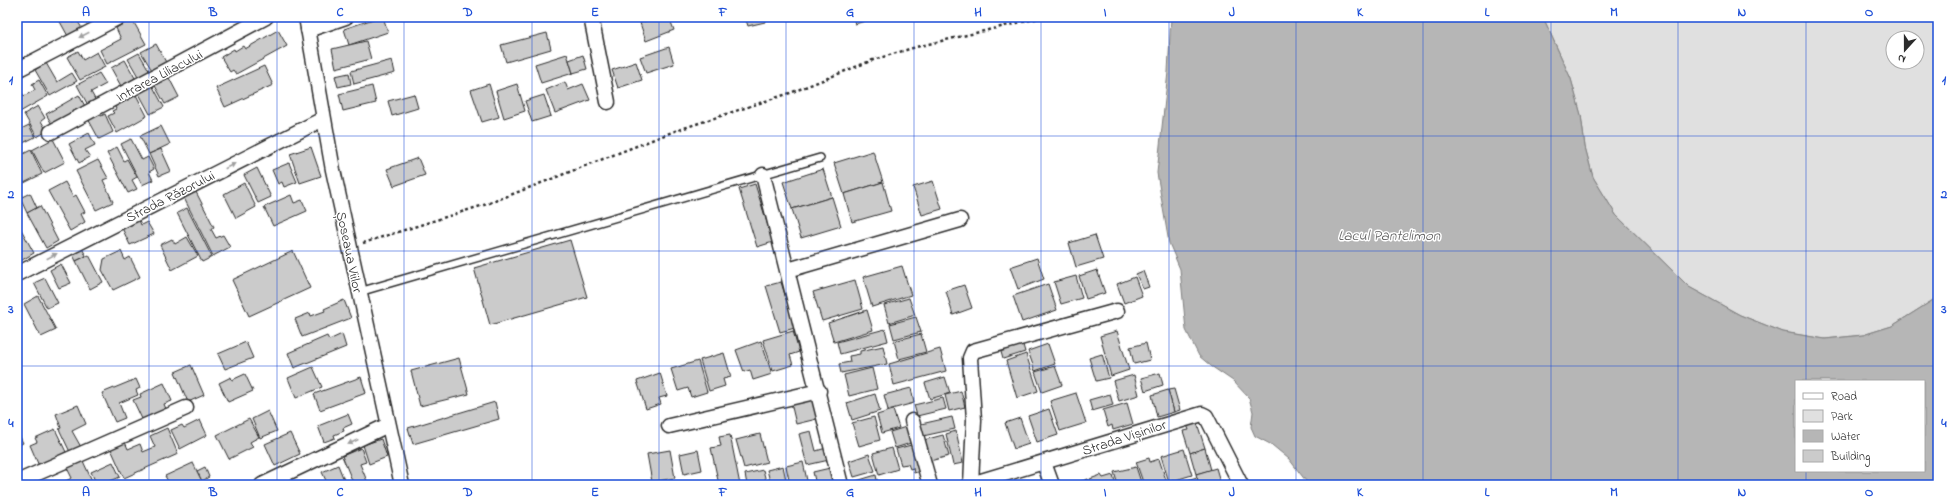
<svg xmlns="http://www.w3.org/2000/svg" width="1955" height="502" font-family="'Indie Flower',sans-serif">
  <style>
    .green { fill: #e0e0e0; stroke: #868686; fill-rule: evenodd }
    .water { fill: #b6b6b6; stroke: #7e7e7e; fill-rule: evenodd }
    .building { fill: #cbcbcb; stroke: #2b2b2b }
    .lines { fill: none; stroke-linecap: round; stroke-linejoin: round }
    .lane-casing { stroke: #2b2b2b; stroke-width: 10 }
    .street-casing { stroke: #2b2b2b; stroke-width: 17 }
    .path { stroke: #2b2b2b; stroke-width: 2.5; stroke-dasharray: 3 3; stroke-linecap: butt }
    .lane { stroke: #fff; stroke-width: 7 }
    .street { stroke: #fff; stroke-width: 14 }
    .oneway { fill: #a0a0a0 }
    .grid { fill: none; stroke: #1d4ed8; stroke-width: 1; stroke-opacity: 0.55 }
    .labels { text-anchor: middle; stroke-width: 3; stroke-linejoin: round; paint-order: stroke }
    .street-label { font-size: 14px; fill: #2b2b2b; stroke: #fff }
    .water-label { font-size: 15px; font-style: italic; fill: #5c5c5c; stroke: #fff }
    .neatline { fill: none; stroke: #1d4ed8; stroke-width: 1.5 }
    .grid-label { font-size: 13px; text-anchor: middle; font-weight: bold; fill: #1d4ed8 }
  </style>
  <rect width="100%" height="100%" fill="#fff"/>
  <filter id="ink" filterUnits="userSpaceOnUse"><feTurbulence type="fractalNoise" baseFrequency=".025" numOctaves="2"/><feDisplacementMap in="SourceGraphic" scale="8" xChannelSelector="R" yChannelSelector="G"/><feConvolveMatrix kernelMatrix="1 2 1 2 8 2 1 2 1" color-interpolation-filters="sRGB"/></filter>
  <g filter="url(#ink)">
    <path class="green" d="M1543 17H1938V297L1892 326 1863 335 1825 339 1783 332 1740 315 1689 287 1616 215 1593 177 1585 147 1581 115 1571 79ZM1893 38H1917V62H1893Z"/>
    <path class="water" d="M1171 17H1543L1571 79 1581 115 1585 147 1593 177 1616 215 1689 287 1740 315 1783 332 1825 339 1863 335 1892 326 1938 297V485H1309L1289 459 1272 445 1255 436 1251 427 1253 412 1249 398 1233 381 1211 366 1199 356 1186 330 1180 269 1169 243 1157 173 1168 72ZM1796 381H1924V471H1796Z"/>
    <g class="building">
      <path d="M70 17 73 23 77 20 83 30 69 38 58 18Z"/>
      <path d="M86 17H105L90 25Z"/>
      <path d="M379 17H383L388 32 349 45 344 29Z"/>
      <path d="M656 17H669L674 30 646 41 640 23Z"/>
      <path d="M745 17H764L765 22 748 26Z"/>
      <path d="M853 17H875V18L855 24Z"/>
      <path d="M132 19 146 44 107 64 100 50 121 39 116 28Z"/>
      <path d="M278 30 287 46 236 74 233 70 230 72 221 57 234 49 235 51 243 46 245 49Z"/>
      <path d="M547 33 551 49 506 62 501 45Z"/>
      <path d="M366 41 371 59 336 68 332 49Z"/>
      <path d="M156 44 167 64 153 72 141 52Z"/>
      <path d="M669 47 674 64 646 73 640 57Z"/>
      <path d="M78 51 83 60 97 52 105 67 80 80 67 57Z"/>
      <path d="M139 53 150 72 139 78 128 59Z"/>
      <path d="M567 54 573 73 541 83 535 64Z"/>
      <path d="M583 55 587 69 573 73 569 60Z"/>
      <path d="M125 60 135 78 121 86 111 68Z"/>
      <path d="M392 60 395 73 354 84 351 71Z"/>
      <path d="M636 62 642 80 618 88 612 70Z"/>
      <path d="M46 63 57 82 72 73 77 81 50 96 35 70Z"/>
      <path d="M264 66 273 85 225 107 216 88Z"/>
      <path d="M99 73 106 84 91 92 97 103 89 107 77 85Z"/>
      <path d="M349 73 351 84 338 87 335 76Z"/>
      <path d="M167 74 179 97 165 104 153 82Z"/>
      <path d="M39 80 48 96 18 113 17 95 22 93 24 96 35 90 32 84Z"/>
      <path d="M565 82 568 90 583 84 590 100 555 113 546 90Z"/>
      <path d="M151 83 164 107 150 114 137 90Z"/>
      <path d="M489 84 499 117 482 122 471 90Z"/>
      <path d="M517 84 525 111 504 118 496 91Z"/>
      <path d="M372 86 376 103 343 111 339 94Z"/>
      <path d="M134 91 147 116 117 133 108 116 114 113 112 111 116 109 113 103Z"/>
      <path d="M414 94 418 108 392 116 388 101Z"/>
      <path d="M79 95 87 110 54 128 46 114Z"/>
      <path d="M544 95 551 116 532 122 525 101Z"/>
      <path d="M38 106 45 118 41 121 47 131 37 137 24 114Z"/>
      <path d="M98 110 101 116 105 114 113 132 99 139 86 115Z"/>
      <path d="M29 125 35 137 23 143 17 131Z"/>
      <path d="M161 126 170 144 149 154 140 136Z"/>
      <path d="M89 133 95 145 85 150 90 157 79 163 69 144Z"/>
      <path d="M53 139 65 162 44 173 32 150Z"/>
      <path d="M131 139 142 160 148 157 154 169 149 172 153 180 142 185 121 144Z"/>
      <path d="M117 147 124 161 127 159 137 177 132 180 137 189 128 193 107 153Z"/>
      <path d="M311 147 321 176 300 183 290 154Z"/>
      <path d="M161 149 171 171 159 176 149 154Z"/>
      <path d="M31 150 42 174 24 183 17 168V157Z"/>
      <path d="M873 151 883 182 844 194 834 163Z"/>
      <path d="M418 158 425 175 394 186 387 169Z"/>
      <path d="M98 160 108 178 103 180 113 202 96 210 76 171Z"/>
      <path d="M289 163 297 182 284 187 282 182 278 184 272 170Z"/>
      <path d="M257 168 271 197 258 203 244 175Z"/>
      <path d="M823 169 832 197 792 209 783 182Z"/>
      <path d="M933 181 942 209 922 215 913 187Z"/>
      <path d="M65 182 73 197 76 195 85 212 81 214 85 222 70 231 48 191Z"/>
      <path d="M883 182 891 211 852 222 844 194Z"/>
      <path d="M244 183 256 207 236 218 224 194Z"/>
      <path d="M755 184 773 242 757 247 739 189Z"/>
      <path d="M196 192 214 227 211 229 216 238 223 235 230 247 213 256 184 198Z"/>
      <path d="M30 193 37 208 27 213 20 198Z"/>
      <path d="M291 195 294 203 302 200 307 211 273 226 264 207Z"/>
      <path d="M832 197 841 226 801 238 792 209Z"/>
      <path d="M40 206 58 241 46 248 27 213Z"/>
      <path d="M187 208 212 257 202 262 177 213Z"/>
      <path d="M139 220 141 225 147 222 154 234 130 245 122 228Z"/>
      <path d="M17 222 34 253 17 263Z"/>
      <path d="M1095 235 1103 259 1076 267 1069 243Z"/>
      <path d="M187 237 198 256 172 270 160 245 172 239 175 244Z"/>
      <path d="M570 240 587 297 490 325 474 268Z"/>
      <path d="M82 248 86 256 76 261 72 253Z"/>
      <path d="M121 251 125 260 130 257 140 277 113 290 102 270 104 259Z"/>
      <path d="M293 251 310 288 249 316 232 280Z"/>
      <path d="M89 255 103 282 90 289 76 261Z"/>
      <path d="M1037 258 1044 279 1018 289 1010 267Z"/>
      <path d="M61 264 71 283 59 288 50 270Z"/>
      <path d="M902 266 911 295 872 307 863 277Z"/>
      <path d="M1097 270 1105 293 1086 299 1079 276Z"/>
      <path d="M1143 271 1149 287 1143 289 1136 274Z"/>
      <path d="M1076 276 1082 298 1061 304 1054 282Z"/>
      <path d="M1135 277 1142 296 1124 303 1117 284Z"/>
      <path d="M45 278 58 303 47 308 34 283Z"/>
      <path d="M855 280 863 309 822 321 813 292Z"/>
      <path d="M781 282 795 328 780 332 766 286Z"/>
      <path d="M1048 284 1057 310 1022 322 1013 296Z"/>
      <path d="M964 285 972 308 953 315 946 291Z"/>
      <path d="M38 296 56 330 41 337 24 304Z"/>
      <path d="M909 298 915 315 889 323 884 305Z"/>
      <path d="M344 300 351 318 302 337 295 319 310 313 311 316 325 311 324 309Z"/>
      <path d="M867 310 873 330 834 342 828 323Z"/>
      <path d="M916 317 921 332 894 339 890 324Z"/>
      <path d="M885 329 888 341 840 354 837 342Z"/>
      <path d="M793 331 799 352 790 355 793 365 773 371 763 340Z"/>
      <path d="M1117 331 1129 370 1111 376 1100 336Z"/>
      <path d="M342 334 346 347 294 368 288 353 327 336 329 340Z"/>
      <path d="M921 334 926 352 899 359 894 341Z"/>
      <path d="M1021 338 1025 352 1003 359 999 345Z"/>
      <path d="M761 341 772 374 753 380 750 370 744 372 736 350Z"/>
      <path d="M246 342 253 358 225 369 218 354Z"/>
      <path d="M1146 343 1150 360 1134 364 1130 347Z"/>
      <path d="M1048 344 1055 364 1035 371 1028 351Z"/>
      <path d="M883 346 887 364 841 373 839 364 850 362 849 356 860 354V351Z"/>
      <path d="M940 349 946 371 894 385 889 364Z"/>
      <path d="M724 353 731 377 723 379 725 386 709 391 700 360Z"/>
      <path d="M1026 354 1038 391 1017 398 1006 361Z"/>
      <path d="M1102 354 1109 378 1096 381 1089 358Z"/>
      <path d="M459 358 469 394 420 406 411 371Z"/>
      <path d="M698 361 707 392 691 397 688 388 678 391 671 369Z"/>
      <path d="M191 365 204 395 188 402 175 372Z"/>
      <path d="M1055 366 1062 385 1042 392 1035 372Z"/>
      <path d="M313 367 322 387 296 398 288 378Z"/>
      <path d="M872 368 877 389 849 396 844 375Z"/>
      <path d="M660 373 667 396 659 398 661 404 646 409 637 381Z"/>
      <path d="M1160 373 1163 385 1145 391 1141 378Z"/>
      <path d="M245 374 253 391 228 402 219 383 231 377 232 380Z"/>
      <path d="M1134 375 1139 395 1119 401 1113 381Z"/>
      <path d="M361 377 366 393 320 410 314 394Z"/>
      <path d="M945 377 950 393 930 399 925 383Z"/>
      <path d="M136 379 140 388 136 390 138 395 119 403 125 418 115 422 102 393Z"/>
      <path d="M164 383 172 401 164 404 166 409 142 419 133 400 141 397 140 394Z"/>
      <path d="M911 388 914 403 888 410 884 395Z"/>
      <path d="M1174 389 1180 410 1174 412 1168 390Z"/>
      <path d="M1168 390 1174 412 1157 417 1152 395Z"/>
      <path d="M961 391 965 407 949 411 945 395Z"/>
      <path d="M1076 393 1086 423 1060 431 1050 401Z"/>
      <path d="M875 394 880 411 852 420 847 403Z"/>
      <path d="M1110 394 1113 405 1092 411 1089 400Z"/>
      <path d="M816 397 821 418 796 424 791 403Z"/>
      <path d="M943 398 946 409 917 416 914 405Z"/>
      <path d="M495 402 499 419 413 444 408 428Z"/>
      <path d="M1127 403 1133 424 1113 430 1112 425 1108 427 1103 410Z"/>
      <path d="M78 405 86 424 72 431 81 447 70 452 59 429 61 428 56 414Z"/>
      <path d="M1049 409 1058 435 1037 442 1028 416Z"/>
      <path d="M893 410 899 428 882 433 877 415Z"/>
      <path d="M268 411 277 431 260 438 252 419Z"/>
      <path d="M348 414 352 424 343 428 344 431 334 435 335 438 324 442 318 426Z"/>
      <path d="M874 417 880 440 859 446 852 423Z"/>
      <path d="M952 417 955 429 923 436 921 424Z"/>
      <path d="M1020 418 1029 444 1014 449 1005 423Z"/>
      <path d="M249 419 259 437 250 442 253 447 229 459 217 435Z"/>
      <path d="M200 420 207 435 180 449 171 430 182 425 184 428Z"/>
      <path d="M1197 423 1205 448 1190 453 1183 431 1189 430 1187 425Z"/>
      <path d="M909 426 914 442 895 448 890 432Z"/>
      <path d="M167 428 178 454 124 478 111 449 125 442 128 449 140 444 143 452 155 447 150 436Z"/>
      <path d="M55 429 66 452 39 466 30 445 37 442 35 438Z"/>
      <path d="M17 431 23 443 17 446Z"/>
      <path d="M811 431 816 451 826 448 829 460 807 465 799 434Z"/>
      <path d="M956 431 963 463 953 465 946 434Z"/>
      <path d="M290 433 300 454 275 466 265 444Z"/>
      <path d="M760 434 767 462 744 468 736 440Z"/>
      <path d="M730 435 740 485H730V483L719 485 711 448 721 446 719 437Z"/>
      <path d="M943 435 949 456 930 461 924 440Z"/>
      <path d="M381 439 387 457 369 464 363 445Z"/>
      <path d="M915 444 923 470 914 473 913 468 910 469 908 464 901 465 896 449Z"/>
      <path d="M361 448 366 462 360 464 367 481 354 485 342 456Z"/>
      <path d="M892 448 898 469 879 475 873 453Z"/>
      <path d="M1205 448 1211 470 1196 474 1190 453Z"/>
      <path d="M1184 449 1192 475 1169 482 1161 456Z"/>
      <path d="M670 450 675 478 652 482 647 454Z"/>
      <path d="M698 450 702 470 684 474 680 454Z"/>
      <path d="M869 454 875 471 854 477 849 461Z"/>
      <path d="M1149 458 1150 462 1159 459 1167 483 1160 485H1144L1136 462Z"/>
      <path d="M83 461 94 485H57L72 478 67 468Z"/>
      <path d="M113 462 120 477 101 485H97L91 472Z"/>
      <path d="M803 462 808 485H790L786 466Z"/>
      <path d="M193 463 202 481 193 485H170L165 476Z"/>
      <path d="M338 465 346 485H328L322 472Z"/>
      <path d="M783 466 787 485H771L767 470Z"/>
      <path d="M205 467 209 477 202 481 197 471Z"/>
      <path d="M1136 467 1142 485H1118L1114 472Z"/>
      <path d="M830 468 834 485H816L813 472Z"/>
      <path d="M1216 468 1221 485H1199L1196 474Z"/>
      <path d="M763 470 767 485H747L745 474Z"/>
      <path d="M876 475 878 485H854L853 482Z"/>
      <path d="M1101 475 1103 478 1113 475 1116 485H1092L1090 479Z"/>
      <path d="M1197 477 1199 485H1178L1177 483Z"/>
      <path d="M1088 479 1090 485H1070Z"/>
    </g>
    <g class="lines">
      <g class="lane-casing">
        <path id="lane" d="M359 292 820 158"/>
      </g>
      <g class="street-casing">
        <g id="street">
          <path d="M306 17 333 170 402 485"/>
          <path d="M591 17 608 102"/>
          <path d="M308 30 346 17"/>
          <path d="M17 70 119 17"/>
          <path d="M51 132 266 17"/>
          <path d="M763 175 841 485"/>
          <path d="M788 270 960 220"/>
          <path d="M17 274 323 119"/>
          <path d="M912 421 930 485"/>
          <path d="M669 426 819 391"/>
          <path d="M1044 463 1052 485"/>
          <path d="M17 482 186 408"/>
          <path d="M971 484 974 420 970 358 973 351 1117 311"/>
          <path d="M262 485 388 425"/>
          <path d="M968 485 1202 414 1206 416 1241 485"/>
        </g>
      </g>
      <path class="path" d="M363 243 487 204 675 131 790 93 873 60 916 47 1043 17"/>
      <use href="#lane" class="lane"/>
      <use href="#street" class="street"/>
    </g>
    <defs><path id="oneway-solid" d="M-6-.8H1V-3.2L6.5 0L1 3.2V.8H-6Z"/></defs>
    <g class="oneway">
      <use href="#oneway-solid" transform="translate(84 35) rotate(153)"/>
      <use href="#oneway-solid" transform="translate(230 166) rotate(-27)"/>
      <use href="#oneway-solid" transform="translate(52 256) rotate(-27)"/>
      <use href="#oneway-solid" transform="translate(353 442) rotate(155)"/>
    </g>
  </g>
  <path class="grid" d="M149 17V485M277 17V485M404 17V485M532 17V485M659 17V485M786 17V485M914 17V485M1041 17V485M1169 17V485M1296 17V485M1423 17V485M1551 17V485M1678 17V485M1806 17V381M17 136H1938M17 251H1938M17 366H1938M1806 471V485"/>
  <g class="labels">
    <g class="street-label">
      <text transform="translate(159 75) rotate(-28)" y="5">Intrarea Liliacului</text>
      <text transform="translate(170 196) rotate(-27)" y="5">Strada Răzorului</text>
      <text transform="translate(350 252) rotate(78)" y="5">Șoseaua Viilor</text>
      <text transform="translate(1124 437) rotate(-18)" y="5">Strada Vișinilor</text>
    </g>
    <g class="water-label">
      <text x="1389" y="240">Lacul Pantelimon</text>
    </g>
  </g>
  <rect width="1955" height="502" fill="none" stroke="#fff" stroke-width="44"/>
  <rect x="1795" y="380" width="130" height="92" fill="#ffffff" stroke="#aaaaaa"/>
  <rect x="1803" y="393" width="20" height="6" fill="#ffffff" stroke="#aaaaaa"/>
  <text x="1831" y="400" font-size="12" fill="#2b2b2b">Road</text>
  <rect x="1803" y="410" width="20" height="12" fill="#e0e0e0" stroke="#aaaaaa"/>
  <text x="1831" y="420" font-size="12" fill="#2b2b2b">Park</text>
  <rect x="1803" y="430" width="20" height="12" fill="#b6b6b6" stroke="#aaaaaa"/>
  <text x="1831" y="440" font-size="12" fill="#2b2b2b">Water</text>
  <rect x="1803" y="450" width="20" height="12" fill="#cbcbcb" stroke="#aaaaaa"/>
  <text x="1831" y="460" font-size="12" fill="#2b2b2b">Building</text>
  <g transform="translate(1905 50) rotate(201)"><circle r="19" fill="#ffffff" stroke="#aaaaaa"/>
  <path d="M0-3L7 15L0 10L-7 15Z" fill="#2b2b2b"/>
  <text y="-6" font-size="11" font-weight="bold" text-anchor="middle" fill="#2b2b2b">N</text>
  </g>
  <rect x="22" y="22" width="1911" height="458" class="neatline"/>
  <g class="grid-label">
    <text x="86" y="16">A</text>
    <text x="213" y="16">B</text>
    <text x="340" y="16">C</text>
    <text x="468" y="16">D</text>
    <text x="595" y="16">E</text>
    <text x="723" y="16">F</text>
    <text x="850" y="16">G</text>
    <text x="978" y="16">H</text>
    <text x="1105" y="16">I</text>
    <text x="1232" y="16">J</text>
    <text x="1360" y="16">K</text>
    <text x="1487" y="16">L</text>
    <text x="1614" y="16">M</text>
    <text x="1742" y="16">N</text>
    <text x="1869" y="16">O</text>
    <text x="11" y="84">1</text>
    <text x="1944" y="84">1</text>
    <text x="11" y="198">2</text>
    <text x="1944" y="198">2</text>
    <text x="11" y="313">3</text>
    <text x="1944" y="313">3</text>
    <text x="11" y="427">4</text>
    <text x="1944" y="427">4</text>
    <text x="86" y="496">A</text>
    <text x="213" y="496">B</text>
    <text x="340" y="496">C</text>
    <text x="468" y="496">D</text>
    <text x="595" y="496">E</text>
    <text x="723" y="496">F</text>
    <text x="850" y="496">G</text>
    <text x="978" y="496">H</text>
    <text x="1105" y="496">I</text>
    <text x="1232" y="496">J</text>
    <text x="1360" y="496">K</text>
    <text x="1487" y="496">L</text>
    <text x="1614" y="496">M</text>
    <text x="1742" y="496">N</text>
    <text x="1869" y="496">O</text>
  </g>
</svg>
